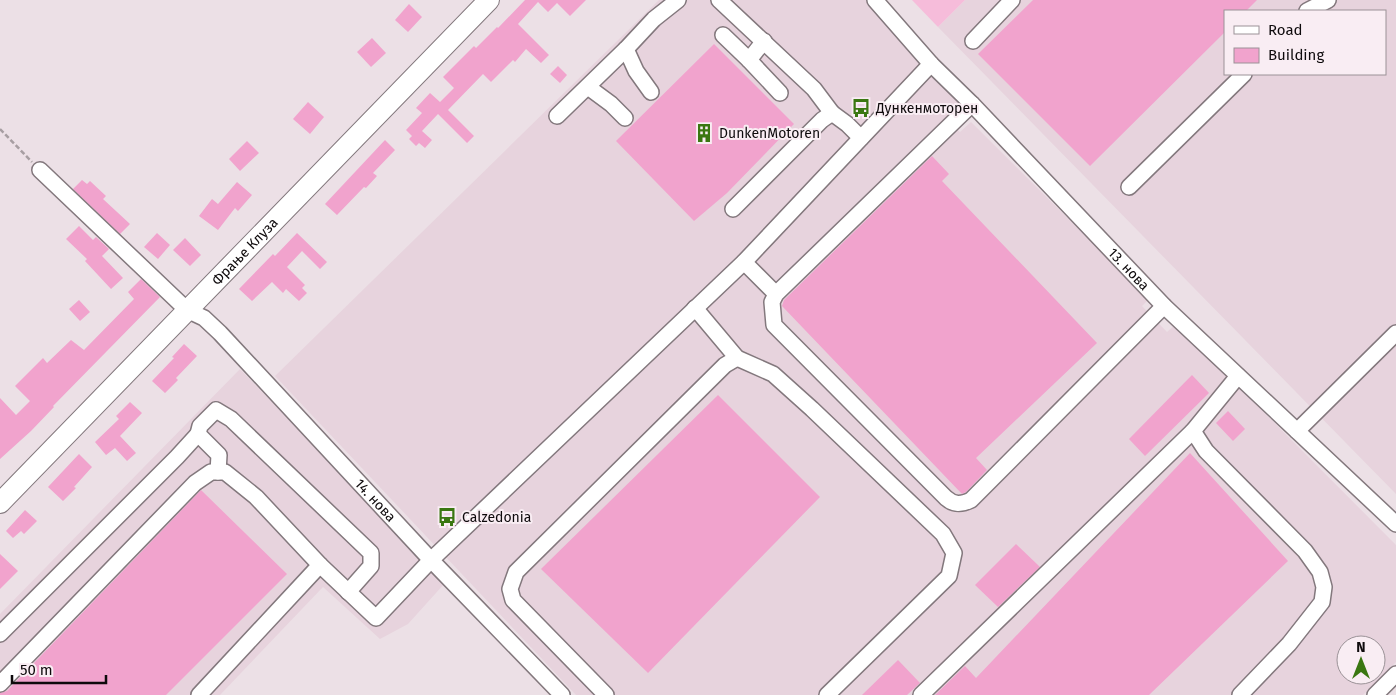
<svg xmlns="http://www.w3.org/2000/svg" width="1396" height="695" font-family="'Fira Sans',sans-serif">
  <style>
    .built { fill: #e7d3dd; fill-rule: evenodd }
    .green { fill: #f6bcda }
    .building { fill: #f1a3cd }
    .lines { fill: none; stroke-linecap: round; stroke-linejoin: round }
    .minor-casing { stroke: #83787d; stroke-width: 18 }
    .major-casing { stroke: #83787d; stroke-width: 22 }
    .path { stroke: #a79ea2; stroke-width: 2.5; stroke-dasharray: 5 2.5; stroke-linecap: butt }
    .minor { stroke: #fff; stroke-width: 15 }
    .major { stroke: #fff; stroke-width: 20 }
    .labels { text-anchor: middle; stroke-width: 4; stroke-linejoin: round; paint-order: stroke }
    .poi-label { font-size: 14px; fill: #0e0a0c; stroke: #f9edf3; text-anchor: start }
    .street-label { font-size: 14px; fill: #0e0a0c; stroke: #f9edf3 }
  </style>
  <rect width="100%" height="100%" fill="#ece0e6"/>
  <g class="built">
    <path d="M659 0H866L966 104 949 121 960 132 971 122 1149 299 1142 306 1167 332 1176 324 1396 545V662L1363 695H576L275 376ZM1346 645H1376V675H1346Z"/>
    <path d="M965 0H1396V494L938 27ZM1225 11H1385V74H1225Z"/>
    <path d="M240 369 445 583 408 624 380 639 323 587 220 695H0V614Z"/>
  </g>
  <path class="green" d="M912 0H965L938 27Z"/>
  <g class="building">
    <path d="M525 0H586L570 16 557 3 548 12 538 2 518 24 549 55 541 63 526 49 515 62 513 60 491 82 483 74 448 110 474 136 467 143 438 114 422 131 432 140 425 148 419 143 416 146 409 139 412 136 406 130 422 113 416 108 430 93 440 102 454 88 443 77 474 46 476 48 497 27 498 28Z"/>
    <path d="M1033 0H1257L1246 11H1225V32L1090 166 978 54Z"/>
    <path d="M409 4 422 17 408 32 395 20Z"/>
    <path d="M372 38 386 53 371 67 357 52Z"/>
    <path d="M714 44 794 124 727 193 694 221 616 141Z"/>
    <path d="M558 66 567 75 560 83 550 74Z"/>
    <path d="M308 102 324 117 310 134 293 119Z"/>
    <path d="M385 140 395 150 373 173 377 176 366 188 364 187 337 215 325 204Z"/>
    <path d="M247 141 259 153 240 171 229 159Z"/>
    <path d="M932 156 949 174 942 181 1097 343 976 458 987 470 966 492 962 494 782 306 784 300Z"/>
    <path d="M82 180 87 184 90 181 106 196 103 199 130 224 120 234 73 189Z"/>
    <path d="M237 182 252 195 238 211 235 208 218 230 199 216 212 199 218 204Z"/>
    <path d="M79 226 93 240 96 237 109 249 102 256 123 278 111 289 85 261 87 259 66 239Z"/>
    <path d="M157 233 170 245 158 259 144 247Z"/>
    <path d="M297 233 327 262 320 269 302 251 287 267 305 285 302 288 307 293 299 301 286 289 283 293 272 282 252 301 239 289 273 254 275 256Z"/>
    <path d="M185 238 201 255 190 266 173 250Z"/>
    <path d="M141 279 160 297 53 406 54 407 31 431 0 459V398L16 415 30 401 15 386 43 358 47 363 71 340 84 350 134 299 128 292Z"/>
    <path d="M79 300 90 312 80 321 69 309Z"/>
    <path d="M184 344 197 356 176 378 178 380 165 393 152 381 174 358 172 357Z"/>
    <path d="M1192 375 1209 393 1145 456 1129 439Z"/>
    <path d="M718 395 820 497 648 673 541 569Z"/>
    <path d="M130 402 142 413 120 436 136 453 127 461 115 448 106 455 95 442 119 419 116 416Z"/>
    <path d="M1228 411 1245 429 1233 441 1216 423Z"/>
    <path d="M1190 453 1288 561 1149 695H935L965 666 976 678Z"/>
    <path d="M79 454 92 467 74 487 76 488 63 501 48 487Z"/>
    <path d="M201 490 287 574 166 695H0V693L7 691Z"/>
    <path d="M25 510 37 521 24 534 21 531 13 538 6 531Z"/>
    <path d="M1016 544 1040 567 998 607 975 585Z"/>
    <path d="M0 554 18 571 0 589Z"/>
    <path d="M898 660 920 683 907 695H862Z"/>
  </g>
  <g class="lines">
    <g class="minor-casing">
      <g id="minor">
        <path d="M719 0 814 89 832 113"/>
        <path id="s1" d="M875 0 931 64 972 104 1164 306 1396 524"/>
        <path d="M1307 11 1328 0"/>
        <path d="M723 35 749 60 764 41"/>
        <path d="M973 41 1012 0"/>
        <path d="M626 49 636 71 651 92"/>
        <path d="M749 60 780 93"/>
        <path d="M588 87 611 104 625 118"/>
        <path d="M972 104 776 294 772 302 774 325 946 498C954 505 961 505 971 500L1164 306"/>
        <path d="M557 116 626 49 654 19 678 0"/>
        <path id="s2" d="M40 170 187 310 204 318 220 333 431 560 562 695"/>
        <path d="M1129 187 1244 74"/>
        <path d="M733 209 822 120 832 113 847 124 861 138"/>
        <path d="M744 262 776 294"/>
        <path d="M695 308 737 358 773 374 812 409 943 534 954 553 949 576 827 695"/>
        <path d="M1193 431 1206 451 1305 551 1320 572 1324 587 1322 602 1289 644 1240 695"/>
        <path d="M1297 431 1396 333"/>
        <path d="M218 472 219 455 198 434 200 426 216 410 231 419 371 553V566L348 592"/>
        <path d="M0 634 177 457 198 434"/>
        <path d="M0 684 195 483 211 472H225L256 497 320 565"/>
        <path d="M199 695 320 565 376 618 431 560 744 262 931 64"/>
        <path d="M606 695 513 600 510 589 516 572 725 365 737 358"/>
        <path d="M921 695 1193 431 1238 376"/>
        <path d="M1375 695 1396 674"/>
      </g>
    </g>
    <g class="major-casing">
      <g id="major">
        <path id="s3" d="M0 503 489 0"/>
      </g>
    </g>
    <path class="path" d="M0 129 32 162"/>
    <use href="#minor" class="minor"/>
    <use href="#major" class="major"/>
  </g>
  <defs>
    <g id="bus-bare" transform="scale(1.5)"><path d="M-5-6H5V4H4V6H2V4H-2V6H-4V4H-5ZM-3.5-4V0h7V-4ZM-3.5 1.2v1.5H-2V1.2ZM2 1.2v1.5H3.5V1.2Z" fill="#3a7711" stroke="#f9edf3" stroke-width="2.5" paint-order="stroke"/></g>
    <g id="building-bare" transform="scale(1.5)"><path d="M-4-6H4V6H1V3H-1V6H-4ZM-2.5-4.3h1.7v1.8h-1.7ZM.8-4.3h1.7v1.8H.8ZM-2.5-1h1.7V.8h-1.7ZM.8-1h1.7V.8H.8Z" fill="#3a7711" stroke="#f9edf3" stroke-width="2.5" paint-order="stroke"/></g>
  </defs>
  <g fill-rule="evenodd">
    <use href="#bus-bare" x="861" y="108"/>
    <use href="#building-bare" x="704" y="133"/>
    <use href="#bus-bare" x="447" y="517"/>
  </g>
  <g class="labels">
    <g class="poi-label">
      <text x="876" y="113">Дункенмоторен</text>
      <text x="719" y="138">DunkenMotoren</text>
      <text x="462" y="522">Calzedonia</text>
    </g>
    <g class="street-label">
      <text dy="5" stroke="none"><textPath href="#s3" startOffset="351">Фрање Клуза</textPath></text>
      <text dy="5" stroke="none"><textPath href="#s1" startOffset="370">13. нова</textPath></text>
      <text dy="5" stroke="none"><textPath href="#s2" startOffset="472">14. нова</textPath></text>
    </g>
  </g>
  <rect x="1224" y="10" width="162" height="65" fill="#f9edf3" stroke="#9b9297"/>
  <rect x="1234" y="26" width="25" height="8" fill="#ffffff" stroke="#9b9297"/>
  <text x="1268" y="35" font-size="15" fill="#0e0a0c">Road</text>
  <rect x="1234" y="48" width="25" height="15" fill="#f1a3cd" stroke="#9b9297"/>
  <text x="1268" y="60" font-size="15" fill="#0e0a0c">Building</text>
  <g transform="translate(1361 660)"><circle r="24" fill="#f9edf3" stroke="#9b9297"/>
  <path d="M0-4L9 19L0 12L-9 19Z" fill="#3a7711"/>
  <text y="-8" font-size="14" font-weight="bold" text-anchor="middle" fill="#0e0a0c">N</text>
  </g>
  <path d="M12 675v8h94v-8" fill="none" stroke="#0e0a0c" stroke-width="2.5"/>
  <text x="20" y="675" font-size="15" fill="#0e0a0c" stroke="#f9edf3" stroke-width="4" paint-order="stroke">50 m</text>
</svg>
